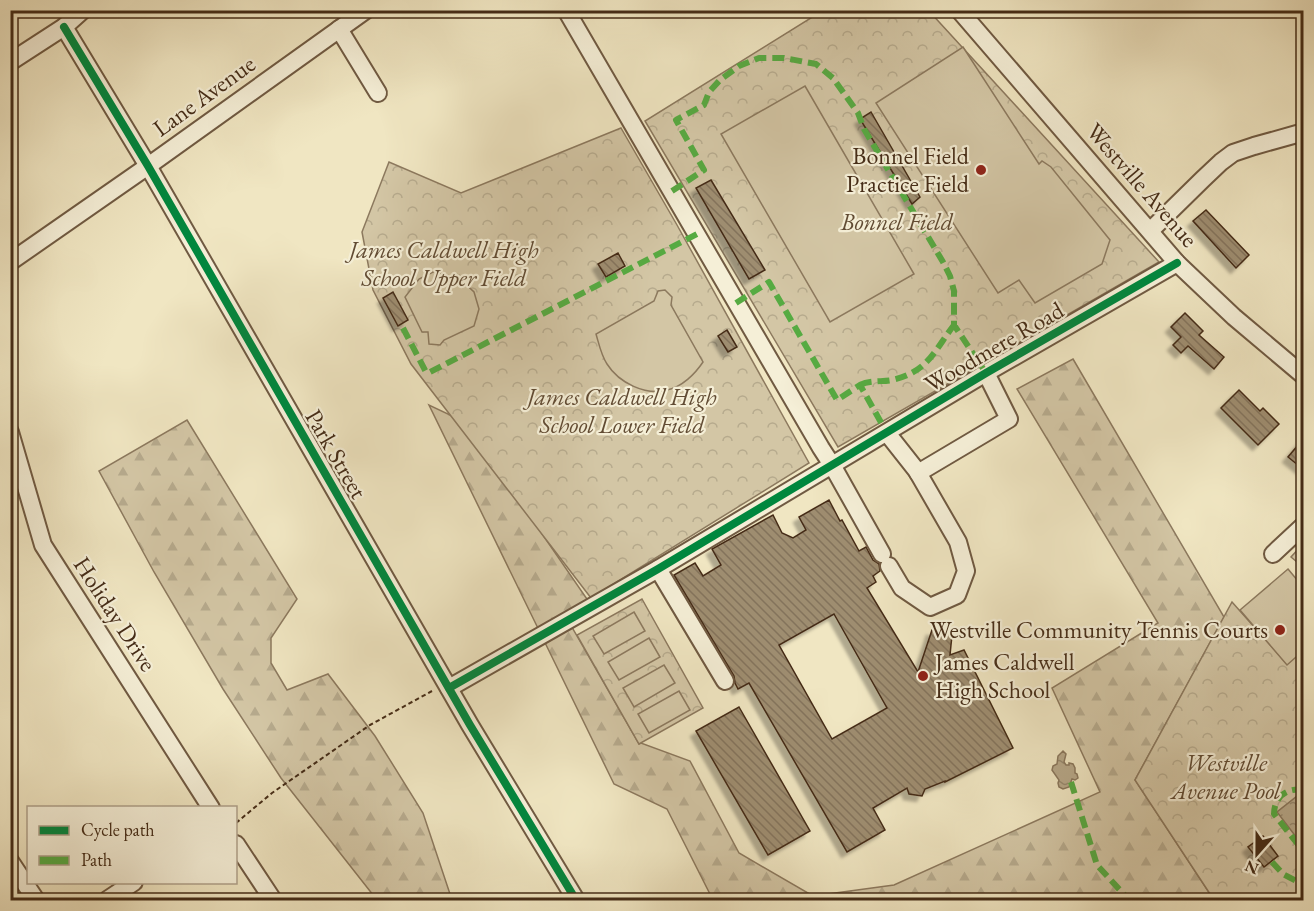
<svg xmlns="http://www.w3.org/2000/svg" width="1314" height="911" font-family="'EB Garamond',serif">
  <style>
    .forest { fill: url(#forest-firs); stroke: #8c795e; stroke-width: 1.5 }
    .park { fill: url(#park-crowns); stroke: #8c795e; stroke-width: 1.5 }
    .garden { fill: #d3c6a5; stroke: #8c795e; stroke-width: 1.5 }
    .water { fill: url(#water-ripples); stroke: #89765b; stroke-width: 1.5 }
    .building { fill: url(#building-back-hatch); stroke: #452c17; stroke-width: 1.5; fill-rule: evenodd; filter: url(#shadow) }
    .lines { fill: none; stroke-linecap: round; stroke-linejoin: round }
    .minor-casing { stroke: #705a42; stroke-width: 20 }
    .path { stroke: #452c17; stroke-width: 2; stroke-dasharray: 4.5 3; stroke-linecap: butt }
    .minor { stroke: #f5efd7; stroke-width: 16 }
    .quiet { stroke: #56ab42; stroke-width: 6; stroke-dasharray: 12 6; stroke-linecap: butt }
    .cycleway-casing { stroke: #f5efd7; stroke-width: 11 }
    .cycleway { stroke: #00873e; stroke-width: 8 }
    .poi-dot { fill: #8f2418; stroke: #f5efd7; stroke-width: 2 }
    .labels { text-anchor: middle; stroke-width: 4.5; stroke-linejoin: round; paint-order: stroke }
    .street-label { font-size: 24px; fill: #452c17; stroke: #f5efd7 }
    .poi-label { font-size: 24px; fill: #452c17; stroke: #f5efd7; text-anchor: end }
    .park-label { font-size: 24px; font-style: italic; fill: #614b33; stroke: #f5efd7 }
  </style>
  <defs>
    <pattern id="forest-firs" width="22" height="20" patternUnits="userSpaceOnUse" patternTransform="scale(1.5)"><rect width="22" height="20" fill="#d3c6a5"/><path d="M5 1l3.5 6h-7zM16 11l3.5 6h-7z" fill="#b6aa8d"/></pattern>
    <pattern id="park-crowns" width="20" height="18" patternUnits="userSpaceOnUse" patternTransform="scale(1.5)"><rect width="20" height="18" fill="#d3c6a5"/><path d="M2 6a3 3 0 1 1 6 0M12 15a3 3 0 1 1 6 0" fill="none" stroke="#b6aa8d"/></pattern>
    <pattern id="water-ripples" width="26" height="14" patternUnits="userSpaceOnUse" patternTransform="scale(1.5)"><rect width="26" height="14" fill="#b6a788"/><path d="M2 4q2-2 4 0t4 0M15 11q2-2 4 0t4 0" fill="none" stroke="#96886e"/></pattern>
    <pattern id="building-back-hatch" width="6" height="6" patternUnits="userSpaceOnUse" patternTransform="scale(1.5)"><rect width="6" height="6" fill="#9e8d70"/><path d="M-1 5l2 2M0 0l6 6M5-1l2 2" fill="none" stroke="#83735b"/></pattern>
    <filter id="shadow"><feDropShadow dx="-5.5" dy="5.5" stdDeviation="1.5" flood-color="#0004"/></filter>
  </defs>
  <rect width="100%" height="100%" fill="#f0e6c2"/>
  <filter id="stains"><feTurbulence type="fractalNoise" baseFrequency=".00333" numOctaves="4"/><feColorMatrix values="0 0 0 0 .2 0 0 0 0 .09 0 0 0 0 .02 0 0 0 .5 -.17"/></filter>
  <radialGradient id="worn" r=".72"><stop offset=".6" stop-color="#630" stop-opacity="0"/><stop offset="1" stop-color="#630" stop-opacity=".3"/></radialGradient>
  <g class="forest">
    <path d="M1073 359 1224 617 1135 780 1214 900H713L667 809 614 784 429 405 465 422 589 602 565 615 639 744 641 743 690 761 739 853 813 896 894 885 1100 792 1052 688 1158 623 1017 389Z"/>
    <path d="M187 420 297 599 271 638V663L287 690 328 674 375 736 423 813 452 900H427L425 899 407 900H377L281 778 223 689 154 572 99 471Z"/>
  </g>
  <g class="park">
    <path d="M822 11H929L1159 262 838 447 645 121Z"/>
    <path d="M621 128 677 225 809 463 591 598 411 364 373 290 362 232 389 162 461 193Z"/>
    <path d="M1303 544V567L1291 557Z"/>
    <path d="M642 599 703 708 639 744 577 635Z"/>
    <path d="M1232 602 1287 664 1303 650V900H1214L1135 780Z"/>
  </g>
  <g class="garden">
    <path d="M963 47 1039 164 1042 161 1051 167 1110 240 1102 264 1035 303 1019 280 998 293 876 103Z"/>
    <path d="M805 86 914 274 830 322 721 134Z"/>
    <path d="M435 271 461 280 474 292 479 309 474 326 444 340 440 345 429 344 428 332H422L405 297 419 279Z"/>
    <path d="M665 290 672 297 671 305 703 362C695 374 682 387 667 390 646 396 619 383 607 364 601 355 599 344 596 334L654 301 658 291Z"/>
    <path d="M1288 569 1303 587 1304 650 1287 665 1240 610Z"/>
    <path d="M634 612 645 631 604 654 593 636Z"/>
    <path d="M649 638 660 657 619 680 608 662Z"/>
    <path d="M664 665 675 683 634 707 623 688Z"/>
    <path d="M679 691 690 710 649 733 638 714Z"/>
  </g>
  <g class="water">
    <path d="M1063 751 1066 754 1064 762 1066 765H1069V763L1073 764 1075 768V773L1077 774 1078 778 1075 780 1072 779 1069 787 1063 789 1059 787 1058 783 1059 780 1052 770 1053 766 1057 764 1058 756Z"/>
    <path d="M1301 793 1303 797V846L1277 812Z"/>
  </g>
  <g class="building">
    <path d="M871 112 920 197 912 204 860 119Z"/>
    <path d="M711 180 765 270 749 279 696 188Z"/>
    <path d="M1206 210 1249 255 1236 268 1193 221Z"/>
    <path d="M618 253 625 266 606 277 598 264Z"/>
    <path d="M393 292 408 320 398 326 383 298Z"/>
    <path d="M1185 313 1203 331 1199 335 1224 357 1214 369 1188 346 1181 353 1173 345 1181 337 1171 327Z"/>
    <path d="M727 330 737 347 728 352 718 336Z"/>
    <path d="M1239 390 1260 411 1263 408 1279 424 1258 445 1221 408Z"/>
    <path d="M1304 438V470L1288 457Z"/>
    <path d="M829 500 840 521 842 520 859 551 866 547 873 560 879 564 880 571 873 576 876 582 867 588 918 672 932 630 952 635 950 655 964 650 1013 748 945 782V781L925 789 922 796 909 794 907 788 873 808 885 830 847 852 749 683 738 689 735 683 734 676 674 575 695 563 703 576 721 565 712 549 773 515 782 533 793 538 806 530 799 517ZM834 614 887 708 832 739 779 645Z"/>
    <path d="M739 707 810 831 768 855 696 731Z"/>
    <path d="M1263 836 1278 856 1264 867 1248 847Z"/>
  </g>
  <g class="lines">
    <g class="minor-casing">
      <g id="minor">
        <path d="M566 10 821 448 832 465 882 554"/>
        <path d="M959 10 1177 263 1234 317 1304 376"/>
        <path d="M64 27 148 166 470 725 576 900"/>
        <path d="M339 29 378 93"/>
        <path d="M10 62 64 27 83 10"/>
        <path d="M1150 231 1203 179 1221 162 1233 153 1254 146 1304 132"/>
        <path d="M10 262 148 166 366 10"/>
        <path d="M10 432 43 545 211 808"/>
        <path d="M887 433 917 471 958 542 966 571 957 595 930 607 902 588 889 566"/>
        <path d="M918 473 1009 419 986 373"/>
        <path d="M1273 554 1304 525"/>
        <path d="M658 569 725 681"/>
        <path d="M449 688 658 569 986 373 1177 263"/>
        <path d="M236 844 273 900"/>
        <path d="M10 861 36 900"/>
        <path d="M107 900 134 882"/>
      </g>
    </g>
    <path class="path" d="M236 823 272 793 370 725 432 691"/>
    <use href="#minor" class="minor"/>
    <g class="quiet">
      <path d="M672 191 704 170 676 120 704 105 709 92 720 80 739 66 759 58H784L816 64 833 78 858 113 864 129 943 262 950 276 954 291V325L986 373"/>
      <path d="M736 303 769 282 837 400 860 385 887 433"/>
      <path d="M403 328 426 372H430L697 234"/>
      <path d="M860 385C870 380 882 382 892 380 928 372 934 351 954 325"/>
      <path d="M1071 782 1097 865 1129 900"/>
      <path d="M1304 790C1287 787 1274 797 1274 814L1304 852"/>
      <path d="M1272 862 1283 874 1304 885"/>
    </g>
    <g class="cycleway-casing">
      <g id="cycleway">
        <path d="M64 27 148 166 470 725 576 900"/>
        <path d="M449 688 658 569 986 373 1177 263"/>
      </g>
    </g>
    <use href="#cycleway" class="cycleway"/>
  </g>
  <g class="poi-dot">
    <circle cx="981" cy="170" r="6"/>
    <circle cx="1280" cy="630" r="6"/>
    <circle cx="923" cy="676" r="6"/>
  </g>
  <g class="labels">
    <g class="street-label">
      <text transform="translate(204 96) rotate(-36)" y="8">Lane Avenue</text>
      <text transform="translate(1142 185) rotate(49)" y="8">Westville Avenue</text>
      <text transform="translate(994 347) rotate(-30)" y="8">Woodmere Road</text>
      <text transform="translate(336 454) rotate(60)" y="8">Park Street</text>
      <text transform="translate(115 614) rotate(57)" y="8">Holiday Drive</text>
    </g>
    <g class="poi-label">
      <text x="969" y="164">Bonnel Field<tspan x="969" dy="28">Practice Field</tspan></text>
      <text x="1268" y="638">Westville Community Tennis Courts</text>
      <text x="935" y="670" text-anchor="start">James Caldwell<tspan x="935" dy="28">High School</tspan></text>
    </g>
    <g class="park-label">
      <text x="897" y="230">Bonnel Field</text>
      <text x="444" y="258">James Caldwell High<tspan x="444" dy="28">School Upper Field</tspan></text>
      <text x="622" y="405">James Caldwell High<tspan x="622" dy="28">School Lower Field</tspan></text>
      <text x="1226" y="771">Westville<tspan x="1226" dy="28">Avenue Pool</tspan></text>
    </g>
  </g>
  <rect width="1314" height="911" fill="none" stroke="#f0e6c2" stroke-width="36"/>
  <rect x="12" y="12" width="1290" height="887" fill="none" stroke="#452c17" stroke-width="3"/>
  <rect x="18" y="18" width="1278" height="875" fill="none" stroke="#452c17" stroke-width="1.5"/>
  <rect x="27" y="806" width="210" height="78" fill="#f5efd7" stroke="#afa18a" stroke-width="1.5"/>
  <rect x="39" y="826" width="30" height="9" fill="#00873e" stroke="#afa18a" stroke-width="1.5"/>
  <text x="81" y="836" font-size="18" fill="#452c17">Cycle path</text>
  <rect x="39" y="856" width="30" height="9" fill="#56ab42" stroke="#afa18a" stroke-width="1.5"/>
  <text x="81" y="866" font-size="18" fill="#452c17">Path</text>
  <g transform="translate(1257 854) rotate(201)" stroke="#f5efd7" stroke-width="4.5" paint-order="stroke">
  <path d="M0-4.5L10 22L0 15L-10 22Z" fill="#452c17"/>
  <text y="-9" font-size="16" font-weight="bold" text-anchor="middle" fill="#452c17">N</text>
  </g>
  <rect width="100%" height="100%" filter="url(#stains)"/>
  <rect width="100%" height="100%" fill="url(#worn)"/>
</svg>
